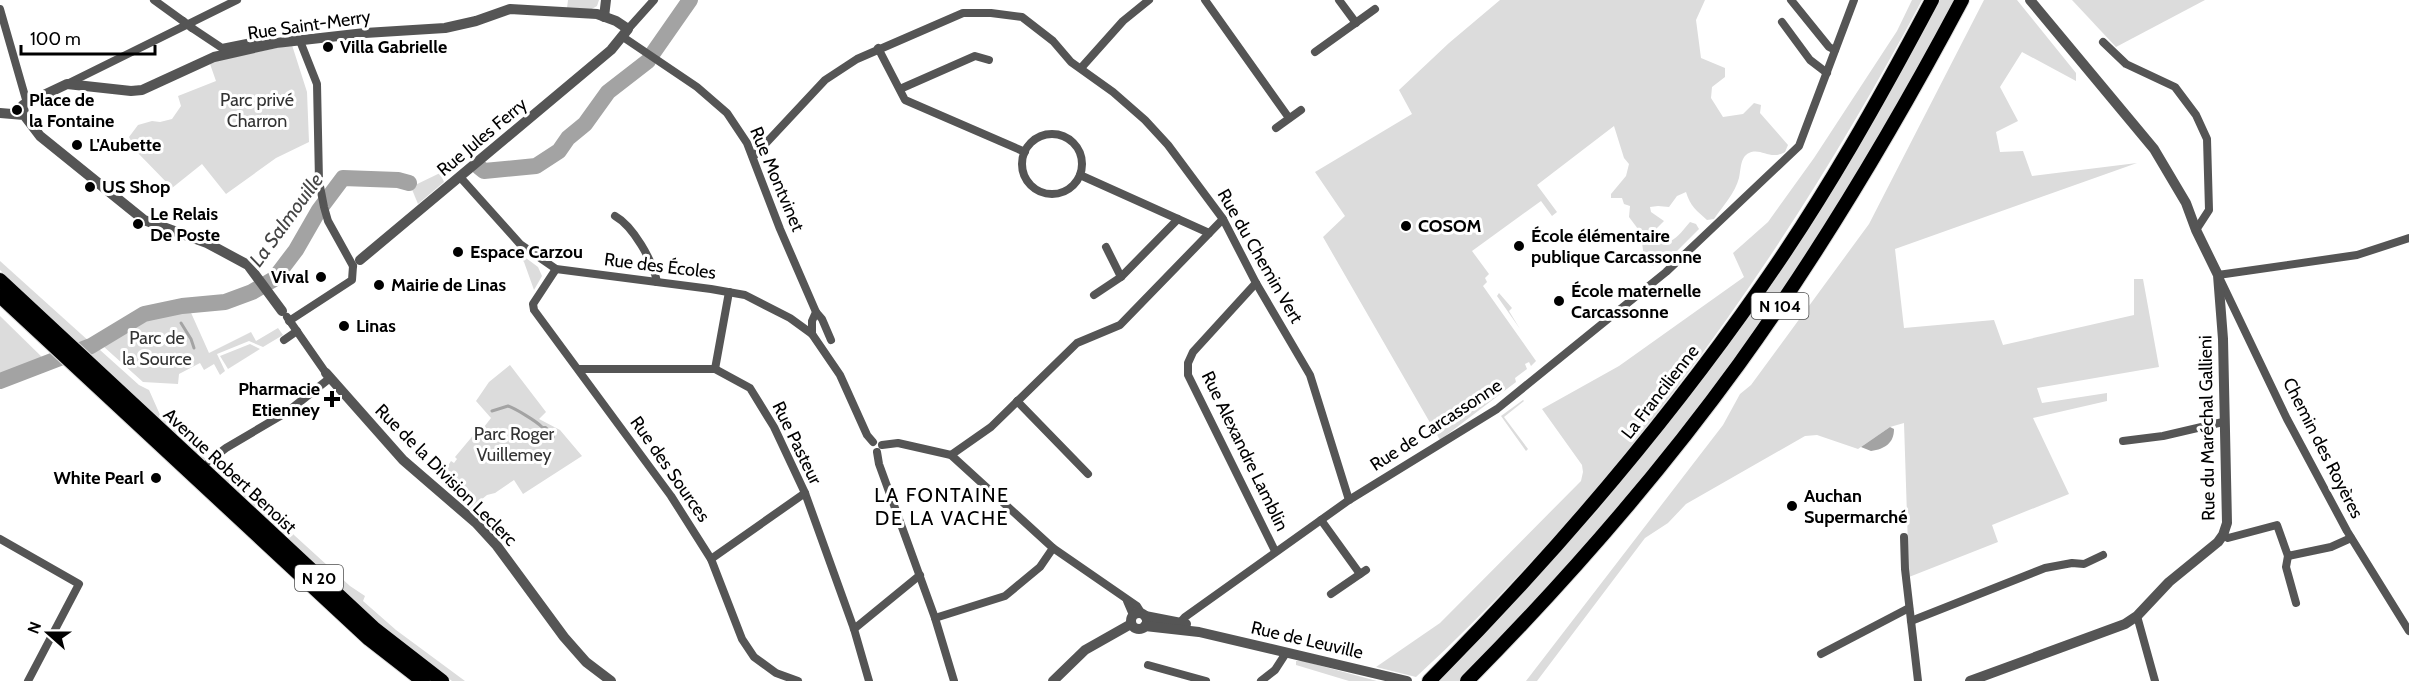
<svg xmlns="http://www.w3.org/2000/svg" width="2409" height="681" font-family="Cabin,sans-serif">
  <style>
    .green { fill: #dcdcdc }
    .water { fill: #a3a3a3 }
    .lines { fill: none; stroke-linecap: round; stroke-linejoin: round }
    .stream { stroke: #a3a3a3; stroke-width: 3 }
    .river { stroke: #a3a3a3; stroke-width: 16 }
    .primary-casing { stroke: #dbdbdb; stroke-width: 16 }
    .trunk-casing { stroke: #dbdbdb; stroke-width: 16 }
    .minor { stroke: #555; stroke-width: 8 }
    .tertiary { stroke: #555; stroke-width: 10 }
    .primary { stroke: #000; stroke-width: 14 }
    .trunk { stroke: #000; stroke-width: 14 }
    .minor-bridge { stroke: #555; stroke-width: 8 }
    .poi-dot { fill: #000; stroke: #fff; stroke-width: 2 }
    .labels { text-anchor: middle; stroke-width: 6; stroke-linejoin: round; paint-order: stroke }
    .shield { fill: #fff; stroke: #4c4c4c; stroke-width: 1.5 }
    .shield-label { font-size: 16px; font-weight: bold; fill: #000 }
    .street-label { font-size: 18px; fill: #000; stroke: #fff }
    .poi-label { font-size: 18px; font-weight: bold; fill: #000; stroke: #fff; text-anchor: start }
    .park-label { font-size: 18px; fill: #333; stroke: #fff }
    .water-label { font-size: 20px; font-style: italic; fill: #444; stroke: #fff }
    .neighbourhood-label { font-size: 20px; letter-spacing: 1.5px; fill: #000; stroke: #fff }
  </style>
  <rect width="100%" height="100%" fill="#fff"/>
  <g class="green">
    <path d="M568 0H599L597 6 590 10 567 8Z"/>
    <path d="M1500 0H1705L1696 20 1701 58 1725 68V77L1712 87 1711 98 1723 117 1743 114 1754 103 1761 105 1760 113 1788 145 1785 152C1770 161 1761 147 1749 153 1740 157 1741 170 1739 178 1735 193 1723 206 1714 219L1707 220C1697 211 1690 206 1686 192L1677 196 1669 207 1658 206 1650 207 1651 212 1664 221 1652 233 1659 242C1674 245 1681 232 1690 222L1696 224 1699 229 1670 258 1661 260 1653 266 1648 265 1644 259 1641 233 1629 217 1630 206 1624 204 1622 198H1611V194L1626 176 1629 164 1624 158 1614 126 1537 185 1557 212 1552 216 1541 201 1472 251 1489 274 1485 278 1487 282 1483 286 1536 361 1531 366 1529 362 1525 364 1527 369 1515 378 1516 382 1440 440 1323 237 1345 216 1315 172 1412 114 1399 90 1449 43Z"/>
    <path d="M1912 0H1922C1790 249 1624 485 1416 677L1376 667 1440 623 1581 481 1583 472 1582 465 1542 409 1619 366 1744 277 1733 253 1768 222 1814 158 1897 31Z"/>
    <path d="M1939 0H1955C1902 100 1846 200 1782 293 1686 432 1577 560 1459 681H1437L1491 627 1596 512 1648 449 1703 377 1881 107Z"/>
    <path d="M1984 0H2017L2076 73V81L2022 52 2000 87 2018 121 1996 132 2000 152 2023 151 2032 176 2137 163 1895 249 1904 328 1994 320 2003 345 2134 315V279H2143L2159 367 2037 388 2042 403 2107 393V401L2033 418 2069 494 1992 525 1998 542 1909 577 1904 423 1890 427 1858 449 1817 435 1805 436 1686 504 1668 523 1645 538 1537 681H1526L1723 425 1740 394 1751 385 1869 224Z"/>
    <path d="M2072 0H2205L2116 47Z"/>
    <path d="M292 45 307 92 309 142 276 158 226 194 202 164 172 188 137 152 129 137 138 125 152 121 160 122 172 119 181 106 178 96 216 81 210 64 217 60Z"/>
    <path d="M440 173 444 182 418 204 411 187Z"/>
    <path d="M522 255 538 267 542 276 534 290 524 262 520 257Z"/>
    <path d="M0 261 91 343 82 347 0 270Z"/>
    <path d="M1499 293 1512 308 1509 311 1520 329 1497 296Z"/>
    <path d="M188 306 209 353 251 332 256 341 278 328 283 335 263 347 249 341 217 354 225 371 220 375 214 364 204 370 200 363 179 374 178 384 143 382 103 346 143 317Z"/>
    <path d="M0 316 48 363 27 373 0 381Z"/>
    <path d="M250 344 260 349 228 369 220 356Z"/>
    <path d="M91 349 100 350 139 385 149 390 161 417 212 465 215 463 350 586 365 596 363 601 396 630 465 681H452L387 632 115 381 87 351Z"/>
    <path d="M510 365 546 412 539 419 560 430 582 456 523 494 514 480 495 493 487 495 470 509 439 480 451 461 454 463 457 459 455 457 481 426 484 427 491 418 476 401 489 382Z"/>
    <path d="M1523 400 1524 401 1504 417 1528 449 1526 451 1501 416Z"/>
    <path d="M1296 661H1303L1377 681H1349L1296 665Z"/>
  </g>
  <g class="water">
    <path d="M542 426H546L555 434V438L551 440 541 435Z"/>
    <path d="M1890 427 1894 429C1894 443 1885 449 1871 451L1861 447Z"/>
  </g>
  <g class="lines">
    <g class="stream">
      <path d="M181 323 191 339 194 348"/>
      <path d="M492 411 508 406C516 409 536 421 542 427"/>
    </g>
    <g class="river">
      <path d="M653 53 690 0"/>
      <path d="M479 167 484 171 536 166 559 151 568 138 585 124 608 92 648 61"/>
      <path d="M0 381 91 346 144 314 182 306 225 302 252 292 274 279 296 250 319 210 343 178 398 180 409 183"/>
    </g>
    <g class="primary-casing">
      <g id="primary">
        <path d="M0 280 375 629 442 681"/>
        <path d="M0 296 369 639 423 681"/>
      </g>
    </g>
    <g class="trunk-casing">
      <g id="trunk">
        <path d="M1429 681C1550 559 1662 429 1761 287 1825 196 1880 98 1932 0"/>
        <path d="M1467 681C1565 582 1657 477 1739 364 1822 249 1895 126 1962 0"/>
      </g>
    </g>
    <g class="minor">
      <path d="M154 0 183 21"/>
      <path d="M1205 0 1289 118"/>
      <path d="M1339 0 1356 23"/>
      <path d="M1791 0 1829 47 1835 50"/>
      <path d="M0 9 27 103"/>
      <path d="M1782 22 1810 60 1827 73"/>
      <path d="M192 28 222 48 266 39 276 43"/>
      <path d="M628 29 654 0"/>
      <path d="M623 37 697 87 727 113 747 143 780 229 816 312 812 321V334L840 375 867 435 873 442"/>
      <path d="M300 41 317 84 319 181 324 207 328 221 353 266"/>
      <path d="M2103 42 2126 64 2175 87 2196 115 2207 139 2209 210 2196 230"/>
      <path d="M878 48 905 100 1025 152"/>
      <path d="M1315 52 1375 9"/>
      <path d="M1081 68 1123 21 1149 0"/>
      <path d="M67 84 237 0"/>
      <path d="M900 89 975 56 989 60"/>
      <path d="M1276 128 1301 110"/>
      <circle cx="1052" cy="164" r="30"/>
      <path d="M753 157 825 80 857 59 963 13H991L1022 17 1053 41 1071 62 1113 92 1145 120 1168 145 1223 219 1256 283 1310 375 1349 500"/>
      <path d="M1080 175 1209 233"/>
      <path d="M460 177 520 244 556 269 711 289 745 295 790 318 812 334"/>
      <path d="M615 216C633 226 653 261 657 282"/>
      <path d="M2409 238 2357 255 2218 275 2287 419 2347 531 2409 631"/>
      <path d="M1106 247 1121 277"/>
      <path d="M556 269 533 304 534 310 671 496 711 559 742 639 754 657 776 673 798 681"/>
      <path d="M1256 283 1193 352 1188 363V375L1275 551"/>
      <path d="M1094 295 1121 277 1178 219"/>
      <path d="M816 312 822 319 831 340"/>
      <path d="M287 317 326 373"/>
      <path d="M289 321 352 280 353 266"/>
      <path d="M284 340 297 331"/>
      <path d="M579 369H715L750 388 774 427 805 493 854 629 869 681"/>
      <path d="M715 369 729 292"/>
      <path d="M1017 401 1088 474"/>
      <path d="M2123 441 2163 436 2223 422"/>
      <path d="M882 445 898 443 951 455 1053 548 1137 606 1142 614"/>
      <path d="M877 452 879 464 935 618 954 681"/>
      <path d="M951 455 991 427 1077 343 1120 325 1223 219"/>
      <path d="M209 461 226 448 287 412 330 378"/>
      <path d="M1321 520 1360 574"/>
      <path d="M2223 535 2228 538 2277 525 2288 556 2331 547 2351 538"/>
      <path d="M1904 537 1905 569 1918 681"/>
      <path d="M0 539 79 584 28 681"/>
      <path d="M2288 556 2286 567 2296 603"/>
      <path d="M711 559 805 493"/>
      <path d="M1331 594 1366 570"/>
      <path d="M1127 601 1133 615"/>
      <path d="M2137 616 2155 681"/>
      <path d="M935 618 1005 596 1040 567 1053 548"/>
      <path d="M1911 621 2045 568 2072 563 2084 564 2103 555"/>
      <path d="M1177 626 1185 617 1349 500 1497 409 1666 272 1799 146 1854 0"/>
      <path d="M854 629 920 575"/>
      <path d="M1821 654 1909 608"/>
      <path d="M1148 665 1206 681"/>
      <path d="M1261 681 1275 670 1286 653"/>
    </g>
    <g class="tertiary">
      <path d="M604 17 606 0"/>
      <path d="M0 113 24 115 40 136 144 220 207 243 248 265 282 311"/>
      <path d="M24 115 23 105 27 103 67 84 131 91 142 90 214 57 276 43 365 33 445 28 476 21 510 9 597 14 616 21 628 29 611 50 360 260"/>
      <path d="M326 373 403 460 476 523 497 546 564 637 586 662 611 681"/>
      <circle cx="1139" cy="621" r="8"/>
      <path d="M1145 616 1186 624"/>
      <path d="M1145 626 1199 632 1407 681"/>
      <path d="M1053 681 1085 650 1131 624"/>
      <path d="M1970 681 2125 624 2137 616 2169 582 2218 542 2223 535 2227 523 2223 339 2218 275 2196 230 2186 203 2154 149 2030 0"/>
    </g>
    <use href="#primary" class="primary"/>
    <use href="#trunk" class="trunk"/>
    <path class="minor-bridge" d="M183 21 192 28"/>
  </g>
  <g class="poi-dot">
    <circle cx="328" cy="47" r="6"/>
    <circle cx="17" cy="110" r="6"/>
    <circle cx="77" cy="145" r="6"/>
    <circle cx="90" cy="187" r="6"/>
    <circle cx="138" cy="224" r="6"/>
    <circle cx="1406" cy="226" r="6"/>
    <circle cx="1519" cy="246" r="6"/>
    <circle cx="458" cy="252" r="6"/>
    <circle cx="321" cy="277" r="6"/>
    <circle cx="379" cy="285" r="6"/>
    <circle cx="1559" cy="301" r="6"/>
    <circle cx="344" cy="326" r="6"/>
    <path d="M329 390h6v6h6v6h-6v6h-6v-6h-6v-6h6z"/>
    <circle cx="156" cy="478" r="6"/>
    <circle cx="1792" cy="506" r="6"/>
  </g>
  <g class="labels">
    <g class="shield">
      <rect x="1751.5" y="293" width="57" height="26" rx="4.5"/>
      <rect x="295" y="565" width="48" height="26" rx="4.5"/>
    </g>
    <g class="shield-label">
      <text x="1780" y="312">N 104</text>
      <text x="319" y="584">N 20</text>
    </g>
    <g class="street-label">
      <text transform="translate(309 25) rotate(-8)" y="6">Rue Saint-Merry</text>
      <text transform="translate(482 137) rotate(-40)" y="6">Rue Jules Ferry</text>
      <text transform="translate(777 179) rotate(67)" y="6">Rue Montvinet</text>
      <text transform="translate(1260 256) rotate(60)" y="6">Rue du Chemin Vert</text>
      <text transform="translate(660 266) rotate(7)" y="6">Rue des Écoles</text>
      <text transform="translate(1660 392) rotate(-52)" y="6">La Francilienne</text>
      <text transform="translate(1436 425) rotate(-33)" y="6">Rue de Carcassonne</text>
      <text transform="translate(2207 428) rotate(-91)" y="6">Rue du Maréchal Gallieni</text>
      <text transform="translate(797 443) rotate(64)" y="6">Rue Pasteur</text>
      <text transform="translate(2323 448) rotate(63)" y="6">Chemin des Royères</text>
      <text transform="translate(1245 451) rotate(64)" y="6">Rue Alexandre Lamblin</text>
      <text transform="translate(670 469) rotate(55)" y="6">Rue des Sources</text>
      <text transform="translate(230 471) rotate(43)" y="6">Avenue Robert Benoist</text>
      <text transform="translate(446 475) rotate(45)" y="6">Rue de la Division Leclerc</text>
      <text transform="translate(1307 640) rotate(13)" y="6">Rue de Leuville</text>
    </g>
    <g class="poi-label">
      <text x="340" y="53">Villa Gabrielle</text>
      <text x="29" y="106">Place de<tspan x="29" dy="21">la Fontaine</tspan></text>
      <text x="89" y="151">L'Aubette</text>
      <text x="102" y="193">US Shop</text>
      <text x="150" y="220">Le Relais<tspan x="150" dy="21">De Poste</tspan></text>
      <text x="1418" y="232">COSOM</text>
      <text x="1531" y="242">École élémentaire<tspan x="1531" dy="21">publique Carcassonne</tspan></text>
      <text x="470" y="258">Espace Carzou</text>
      <text x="309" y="283" text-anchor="end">Vival</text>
      <text x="391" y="291">Mairie de Linas</text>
      <text x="1571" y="297">École maternelle<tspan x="1571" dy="21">Carcassonne</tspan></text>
      <text x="356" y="332">Linas</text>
      <text x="320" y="395" text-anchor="end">Pharmacie<tspan x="320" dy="21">Etienney</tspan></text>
      <text x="144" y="484" text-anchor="end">White Pearl</text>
      <text x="1804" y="502">Auchan<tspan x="1804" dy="21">Supermarché</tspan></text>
    </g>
    <g class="park-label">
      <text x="257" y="106">Parc privé<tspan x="257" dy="21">Charron</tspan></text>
      <text x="157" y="344">Parc de<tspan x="157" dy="21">la Source</tspan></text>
      <text x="514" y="440">Parc Roger<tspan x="514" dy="21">Vuillemey</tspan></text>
    </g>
    <g class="water-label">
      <text transform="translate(286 220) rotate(-54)" y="7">La Salmouille</text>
    </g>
    <g class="neighbourhood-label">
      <text x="942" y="502">LA FONTAINE<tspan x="942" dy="23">DE LA VACHE</tspan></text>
    </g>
  </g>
  <g transform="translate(48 633) rotate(291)" stroke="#ffffff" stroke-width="4.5" paint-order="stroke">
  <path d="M0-4.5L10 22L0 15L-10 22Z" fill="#000000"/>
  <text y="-9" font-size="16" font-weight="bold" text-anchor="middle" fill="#000000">N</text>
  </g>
  <path d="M21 45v9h134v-9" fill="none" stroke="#000000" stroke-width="3"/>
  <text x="30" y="45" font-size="18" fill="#000000" stroke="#ffffff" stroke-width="4.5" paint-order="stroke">100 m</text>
</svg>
